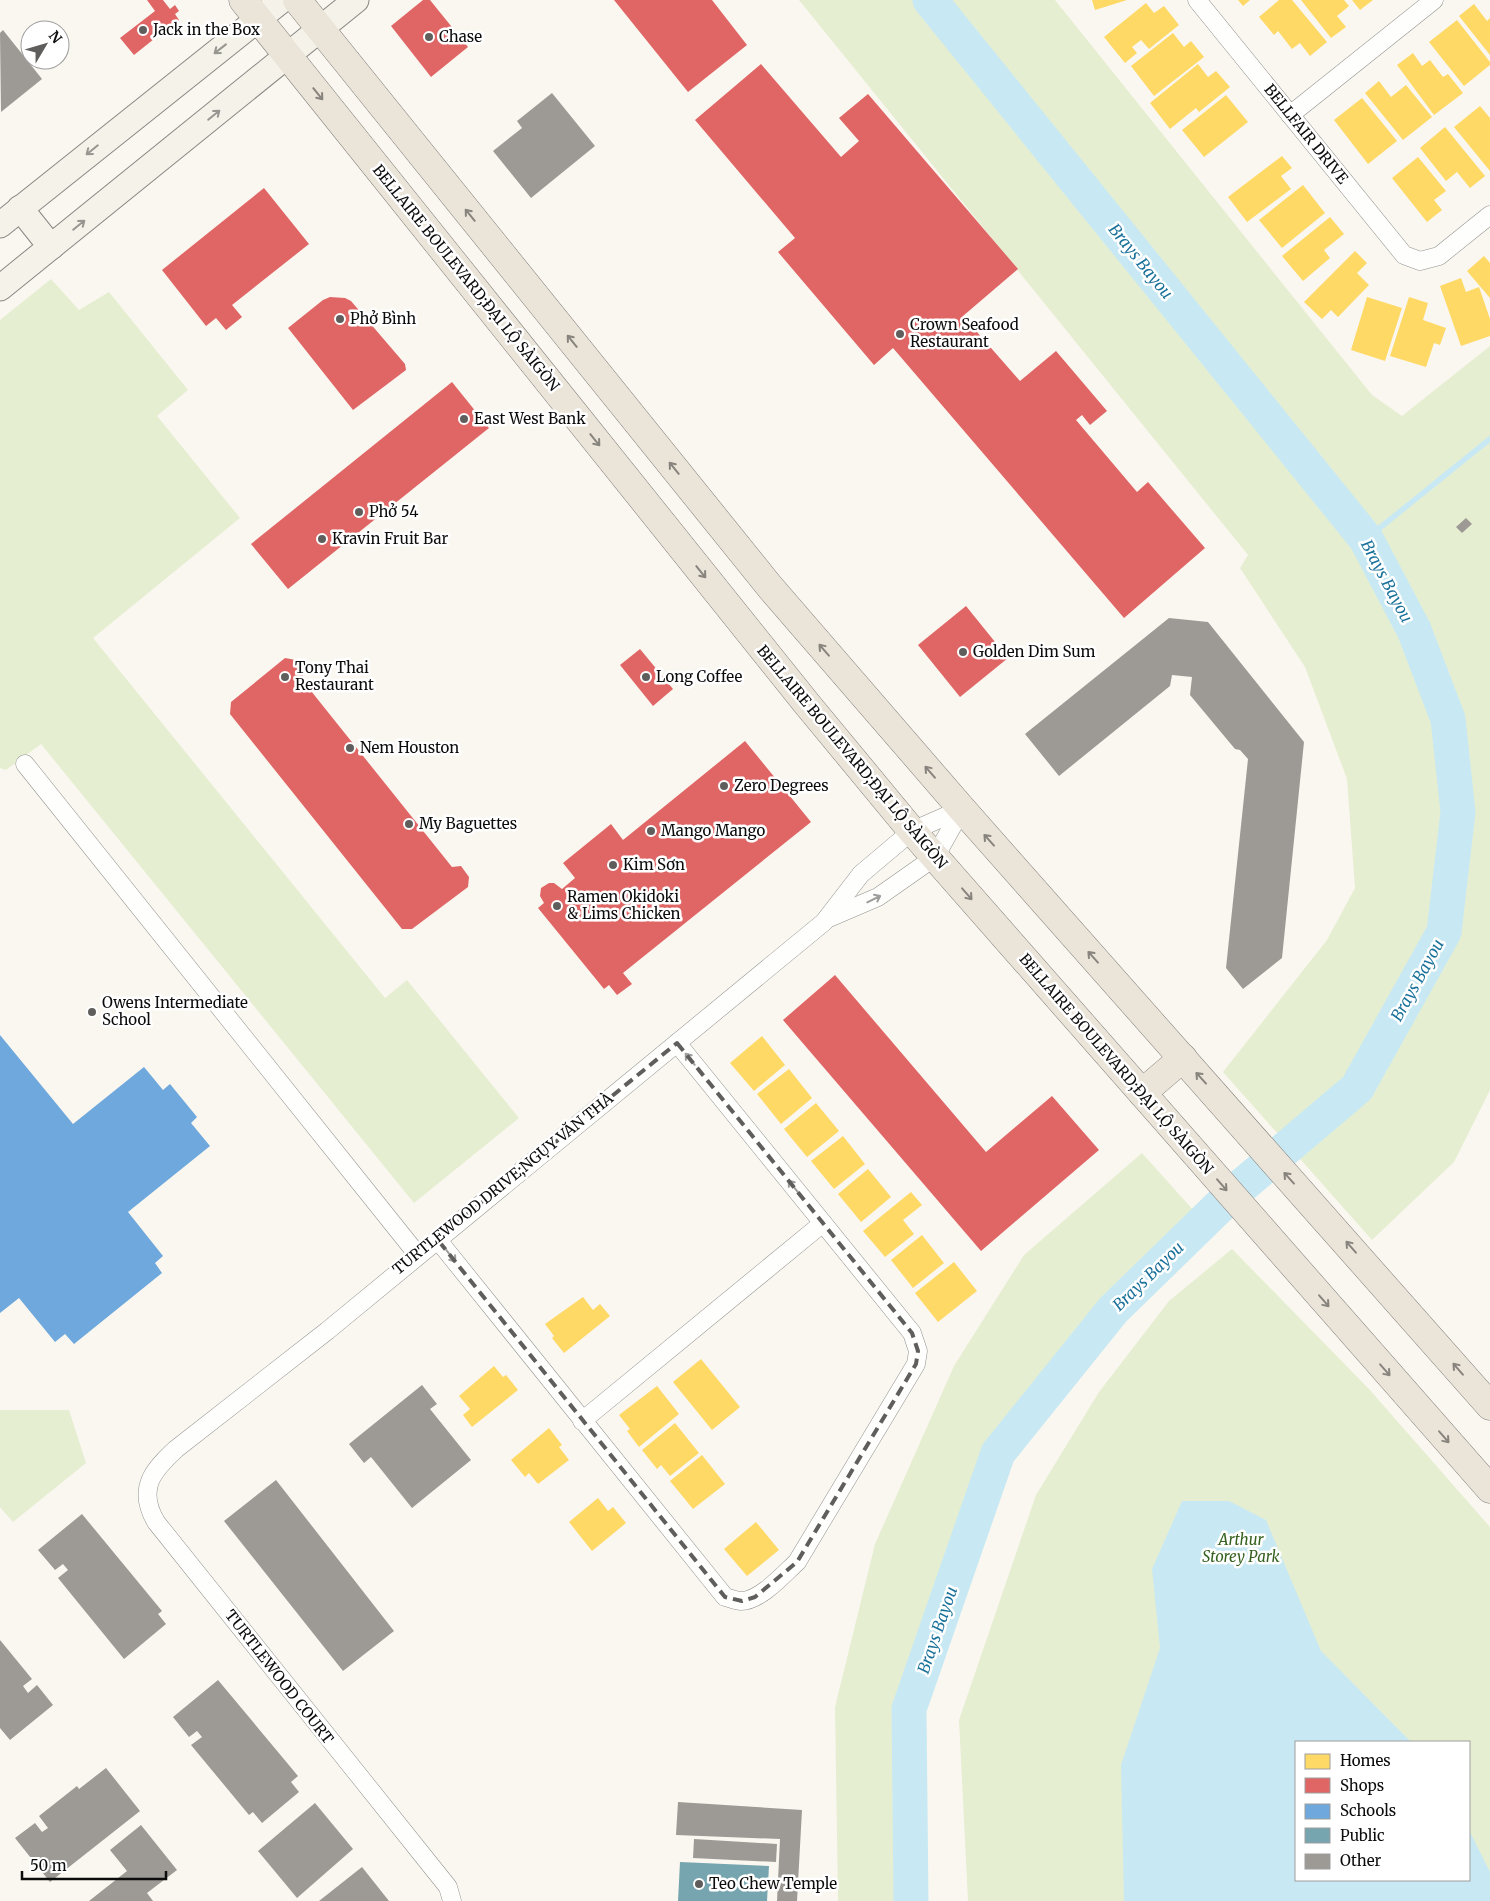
<svg xmlns="http://www.w3.org/2000/svg" width="1490" height="1901" font-family="Merriweather,serif">
  <style>
    .green { fill: #e6eed1; fill-rule: evenodd }
    .water { fill: #c8e9f3 }
    .homes { fill: #ffd966 }
    .shops { fill: #e06666 }
    .schools { fill: #6fa8dc }
    .public { fill: #76a5af }
    .lines { fill: none; stroke-linecap: round; stroke-linejoin: round }
    .stream { stroke: #c8e9f3; stroke-width: 5.5 }
    .river { stroke: #c8e9f3; stroke-width: 35 }
    .building { fill: #9d9a96 }
    .street-casing { stroke: #93928f; stroke-width: 19 }
    .secondary-casing { stroke: #8a8885; stroke-width: 27 }
    .primary-casing { stroke: #807f7c; stroke-width: 29 }
    .street { stroke: #fefefd; stroke-width: 18 }
    .secondary { stroke: #f4f2e9; stroke-width: 25 }
    .primary { stroke: #ebe4d9; stroke-width: 28 }
    .oneway { stroke: #979691 }
    .oneway2 { stroke: #87837d }
    .oneway3 { stroke: #9d9d9d }
    .marked { fill: none; stroke: #5f5e5c; stroke-width: 4; stroke-dasharray: 10 6; stroke-linejoin: round }
    .poi-dot { fill: #5f5e5c; stroke: #fff; stroke-width: 2 }
    .labels { text-anchor: middle; stroke-width: 5; stroke-linejoin: round; paint-order: stroke }
    .poi-label { font-size: 15px; fill: #0c0c0c; stroke: #fff; text-anchor: start }
    .street-label { font-size: 15px; fill: #0c0c0c; stroke: #fff }
    .park-label { font-size: 15px; font-style: italic; fill: #35621f; stroke: #fff }
    .water-label { font-size: 16px; font-style: italic; fill: #1a719a; stroke: #fff }
  </style>
  <rect width="100%" height="100%" fill="#faf7f0"/>
  <g class="green">
    <path d="M799 0H1055L1372 395 1402 416 1490 346V1090L1454 1162 1372 1240 1223 1072 1327 940 1355 888 1347 779 1305 667 1240 568 1248 555Z"/>
    <path d="M51 279 79 310 109 292 188 390 157 416 240 518 93 638 385 998 407 980 519 1118 414 1203 41 744 6 770 0 768V320Z"/>
    <path d="M1142 1153 1203 1221 1167 1248 1079 1348 1009 1459 923 1694 919 1797 926 1901H838L835 1707 875 1544 954 1366 1024 1255Z"/>
    <path d="M1232 1249 1369 1389 1490 1527V1901H968L959 1720 1036 1495 1099 1392 1169 1301ZM1296 1742H1469V1880H1296Z"/>
    <path d="M0 1410H69L86 1463 13 1522 0 1507Z"/>
  </g>
  <path class="water" d="M1182 1501H1229L1266 1520 1321 1651 1411 1742H1296V1880H1469V1830L1490 1872V1901H1124L1121 1765 1160 1648 1152 1569Z"/>
  <g class="homes">
    <path d="M1092 0H1127L1095 10Z"/>
    <path d="M1238 0H1250L1243 6Z"/>
    <path d="M1279 0H1292L1327 42 1310 56 1300 43 1292 49 1278 31 1274 35 1259 17Z"/>
    <path d="M1301 0H1344L1349 6 1337 16 1346 27 1331 38Z"/>
    <path d="M1352 0H1373L1360 10Z"/>
    <path d="M1146 3 1154 13 1164 6 1179 25 1149 49 1141 40 1132 47 1137 53 1125 63 1104 37Z"/>
    <path d="M1474 4 1487 21 1490 18V55L1459 16Z"/>
    <path d="M1457 20 1490 62V65L1464 86 1429 42Z"/>
    <path d="M1173 33 1184 47 1191 41 1204 57 1154 96 1131 66Z"/>
    <path d="M1413 53 1422 66 1430 60 1443 77 1448 74 1463 93 1434 115 1397 65Z"/>
    <path d="M1198 64 1208 77 1216 71 1230 87 1199 112 1196 108 1170 129 1150 103Z"/>
    <path d="M1379 81 1391 97 1406 85 1432 117 1403 140 1365 93Z"/>
    <path d="M1226 95 1248 122 1204 157 1182 130Z"/>
    <path d="M1362 98 1397 141 1368 164 1334 120Z"/>
    <path d="M1480 106 1490 118V171L1454 127Z"/>
    <path d="M1445 127 1485 176 1470 188 1457 172 1446 181 1420 148Z"/>
    <path d="M1282 156 1292 168 1281 176 1291 189 1247 222 1228 197Z"/>
    <path d="M1418 157 1446 191 1434 200 1442 210 1427 222 1392 178Z"/>
    <path d="M1303 185 1325 213 1282 248 1259 220Z"/>
    <path d="M1330 217 1344 234 1324 250 1330 258 1303 281 1282 256Z"/>
    <path d="M1355 251 1367 263 1357 273 1369 285 1338 317 1331 310 1322 319 1304 302Z"/>
    <path d="M1484 256 1490 263V298L1467 271Z"/>
    <path d="M1461 278 1466 292 1479 287 1490 319V336L1461 346 1440 286Z"/>
    <path d="M1367 297 1402 308 1385 361 1351 350Z"/>
    <path d="M1409 297 1428 303 1423 320 1446 328 1440 345 1434 343 1426 367 1390 356Z"/>
    <path d="M762 1036 785 1065 754 1091 730 1063Z"/>
    <path d="M789 1069 812 1098 781 1124 757 1094Z"/>
    <path d="M816 1103 839 1131 807 1157 784 1129Z"/>
    <path d="M843 1136 865 1164 834 1189 811 1161Z"/>
    <path d="M868 1169 891 1197 861 1222 838 1194Z"/>
    <path d="M911 1192 922 1205 903 1220 914 1234 885 1257 863 1231Z"/>
    <path d="M922 1235 944 1263 913 1288 891 1260Z"/>
    <path d="M954 1262 977 1291 938 1322 915 1293Z"/>
    <path d="M583 1297 593 1310 600 1304 610 1316 564 1353 552 1338 554 1336 545 1324Z"/>
    <path d="M701 1359 740 1407 712 1430 673 1382Z"/>
    <path d="M494 1366 503 1377 506 1375 518 1390 472 1427 463 1415 470 1409 459 1396Z"/>
    <path d="M657 1386 679 1414 639 1447 627 1431 630 1429 619 1415Z"/>
    <path d="M675 1423 699 1453 670 1476 661 1465 657 1469 642 1450Z"/>
    <path d="M549 1428 562 1445 559 1447 569 1460 538 1484 529 1473 525 1477 511 1460Z"/>
    <path d="M702 1455 725 1484 693 1509 670 1481Z"/>
    <path d="M598 1498 608 1511 613 1507 626 1523 592 1551 569 1522Z"/>
    <path d="M756 1522 779 1550 747 1576 724 1549Z"/>
  </g>
  <g class="shops">
    <path d="M147 0H163L170 9 175 5 179 11 175 14 179 20 175 23 178 28 173 32 169 27 134 55 120 38 155 11Z"/>
    <path d="M423 0H430L468 47 431 77 391 26Z"/>
    <path d="M614 0H712L747 45 688 92Z"/>
    <path d="M761 64 841 157 859 141 839 118 868 94 1018 269 963 316 1020 381 1056 351 1107 411 1090 425 1082 415 1076 420 1137 492 1148 482 1205 548 1124 618 893 348 874 365 778 252 795 238 695 120Z"/>
    <path d="M264 188 309 244 232 305 242 317 226 330 216 318 206 326 162 270Z"/>
    <path d="M330 297 345 298 351 301 405 364 406 370 353 410 288 328 323 300Z"/>
    <path d="M452 382 489 428 288 589 251 544Z"/>
    <path d="M966 606 1008 658 960 697 918 645Z"/>
    <path d="M640 649 673 689 653 706 620 665Z"/>
    <path d="M285 658 296 660 303 670V681L452 867 461 866 469 877 468 887 412 929H402L230 714 231 702Z"/>
    <path d="M745 741 811 822 623 973 632 984 617 995 609 985 604 989 538 908 544 903 540 896 541 888 549 883H554L562 889 575 878 563 863 611 824 623 840Z"/>
    <path d="M835 975 986 1152 1052 1096 1099 1150 981 1251 783 1020Z"/>
  </g>
  <path class="schools" d="M0 1035 73 1124 144 1067 163 1090 170 1084 197 1117 191 1123 210 1146 128 1212 163 1256 155 1263 162 1273 74 1344 65 1334 55 1342 19 1298 0 1313Z"/>
  <path class="public" d="M680 1862 769 1866 767 1901H678Z"/>
  <g class="lines">
    <path class="stream" d="M1366 539 1490 439"/>
    <path class="river" d="M911 1901 909 1709 998 1453 1113 1310 1231 1195 1357 1088 1444 932 1458 812 1448 719 1414 630 1366 539 930 0"/>
  </g>
  <g class="building">
    <path d="M3 30 42 79 1 112 0 33Z"/>
    <path d="M552 93 595 146 531 198 493 151 522 128 517 121Z"/>
    <path d="M1466 518 1472 524 1462 533 1456 527Z"/>
    <path d="M1169 618 1208 622 1304 742 1282 958 1243 989 1226 968 1248 759 1240 750 1235 749 1190 695 1192 677 1172 675 1170 686 1059 776 1025 734Z"/>
    <path d="M422 1385 437 1404 430 1409 471 1460 412 1508 371 1457 364 1463 349 1444Z"/>
    <path d="M276 1480 394 1631 343 1671 224 1521Z"/>
    <path d="M82 1514 162 1611 158 1614 166 1624 124 1659 58 1578 68 1570 63 1564 55 1570 38 1550Z"/>
    <path d="M0 1640 32 1679 23 1686 28 1693 37 1685 53 1705 10 1740 0 1728Z"/>
    <path d="M218 1680 298 1776 291 1782 299 1792 262 1823 253 1812 249 1815 191 1745 202 1737 197 1731 189 1737 173 1717Z"/>
    <path d="M106 1768 140 1811 50 1882 15 1838 35 1823 42 1832 48 1828 39 1816 77 1786 79 1789Z"/>
    <path d="M678 1802 802 1810 797 1901H777L780 1839 676 1835Z"/>
    <path d="M315 1803 353 1849 297 1898 258 1851Z"/>
    <path d="M141 1825 177 1870 147 1893 153 1901H89L127 1871 110 1850Z"/>
    <path d="M694 1839 777 1844 776 1862 693 1858Z"/>
    <path d="M362 1867 389 1901H319Z"/>
  </g>
  <g class="lines">
    <g class="street-casing">
      <g id="street">
        <path d="M1197 0 1404 255 1420 261 1439 256 1490 215"/>
        <path d="M1290 115 1434 0"/>
        <path d="M25 764 417 1254"/>
        <path d="M829 918 878 897 935 857 962 809"/>
        <path d="M437 1239 725 1597C730 1598 736 1601 741 1601 760 1601 784 1574 797 1562L916 1364 918 1351 912 1333 677 1043"/>
        <path d="M582 1421 823 1223"/>
        <path d="M452 1901 448 1887 156 1522C137 1489 152 1471 176 1449L327 1331 824 922 861 874 912 831 962 809"/>
      </g>
    </g>
    <g class="secondary-casing">
      <g id="secondary">
        <path d="M20 208 51 247"/>
        <path d="M0 225 282 0"/>
        <path d="M0 288 356 0"/>
      </g>
    </g>
    <g class="primary-casing">
      <g id="primary">
        <path d="M243 0 807 704 912 831 1490 1489"/>
        <path d="M297 0 770 587 962 809 1490 1406"/>
        <path d="M1142 1093 1183 1058"/>
      </g>
    </g>
    <use href="#street" class="street"/>
    <use href="#secondary" class="secondary"/>
    <use href="#primary" class="primary"/>
  </g>
  <defs><path id="oneway-shaft" d="M-6 0H5M1.5-3L5.5 0L1.5 3" fill="none" stroke-width="1.6" stroke-linecap="round" stroke-linejoin="round" transform="scale(1.25)"/></defs>
  <g class="oneway">
    <use href="#oneway-shaft" transform="translate(220 49) rotate(142)"/>
    <use href="#oneway-shaft" transform="translate(214 115) rotate(-39)"/>
    <use href="#oneway-shaft" transform="translate(92 150) rotate(141)"/>
    <use href="#oneway-shaft" transform="translate(79 225) rotate(-39)"/>
  </g>
  <g class="oneway2">
    <use href="#oneway-shaft" transform="translate(318 94) rotate(51)"/>
    <use href="#oneway-shaft" transform="translate(470 215) rotate(-129)"/>
    <use href="#oneway-shaft" transform="translate(572 341) rotate(-129)"/>
    <use href="#oneway-shaft" transform="translate(595 440) rotate(51)"/>
    <use href="#oneway-shaft" transform="translate(674 468) rotate(-129)"/>
    <use href="#oneway-shaft" transform="translate(701 572) rotate(51)"/>
    <use href="#oneway-shaft" transform="translate(824 650) rotate(-131)"/>
    <use href="#oneway-shaft" transform="translate(930 772) rotate(-131)"/>
    <use href="#oneway-shaft" transform="translate(989 840) rotate(-132)"/>
    <use href="#oneway-shaft" transform="translate(967 894) rotate(49)"/>
    <use href="#oneway-shaft" transform="translate(1093 957) rotate(-132)"/>
    <use href="#oneway-shaft" transform="translate(1201 1078) rotate(-132)"/>
    <use href="#oneway-shaft" transform="translate(1289 1178) rotate(-132)"/>
    <use href="#oneway-shaft" transform="translate(1222 1185) rotate(49)"/>
    <use href="#oneway-shaft" transform="translate(1351 1247) rotate(-131)"/>
    <use href="#oneway-shaft" transform="translate(1324 1301) rotate(49)"/>
    <use href="#oneway-shaft" transform="translate(1458 1369) rotate(-131)"/>
    <use href="#oneway-shaft" transform="translate(1385 1370) rotate(49)"/>
    <use href="#oneway-shaft" transform="translate(1444 1437) rotate(49)"/>
  </g>
  <g class="oneway3">
    <use href="#oneway-shaft" transform="translate(874 899) rotate(-26)"/>
    <use href="#oneway-shaft" transform="translate(690 1059) rotate(-129)"/>
    <use href="#oneway-shaft" transform="translate(793 1186) rotate(-129)"/>
    <use href="#oneway-shaft" transform="translate(451 1256) rotate(52)"/>
  </g>
  <path class="marked" d="M677 1043 912 1333 918 1351 916 1364 797 1562 755 1597 742 1601 725 1597 437 1239Z"/>
  <g class="poi-dot">
    <circle cx="143" cy="30" r="5"/>
    <circle cx="429" cy="37" r="5"/>
    <circle cx="340" cy="319" r="5"/>
    <circle cx="900" cy="334" r="5"/>
    <circle cx="464" cy="419" r="5"/>
    <circle cx="359" cy="512" r="5"/>
    <circle cx="322" cy="539" r="5"/>
    <circle cx="963" cy="652" r="5"/>
    <circle cx="285" cy="677" r="5"/>
    <circle cx="646" cy="677" r="5"/>
    <circle cx="350" cy="748" r="5"/>
    <circle cx="724" cy="786" r="5"/>
    <circle cx="409" cy="824" r="5"/>
    <circle cx="651" cy="831" r="5"/>
    <circle cx="613" cy="865" r="5"/>
    <circle cx="557" cy="906" r="5"/>
    <circle cx="92" cy="1012" r="5"/>
    <circle cx="699" cy="1884" r="5"/>
  </g>
  <g class="labels">
    <g class="poi-label">
      <text x="153" y="35">Jack in the Box</text>
      <text x="439" y="42">Chase</text>
      <text x="350" y="324">Phở Bình</text>
      <text x="910" y="330">Crown Seafood<tspan x="910" dy="17">Restaurant</tspan></text>
      <text x="474" y="424">East West Bank</text>
      <text x="369" y="517">Phở 54</text>
      <text x="332" y="544">Kravin Fruit Bar</text>
      <text x="973" y="657">Golden Dim Sum</text>
      <text x="295" y="673">Tony Thai<tspan x="295" dy="17">Restaurant</tspan></text>
      <text x="656" y="682">Long Coffee</text>
      <text x="360" y="753">Nem Houston</text>
      <text x="734" y="791">Zero Degrees</text>
      <text x="419" y="829">My Baguettes</text>
      <text x="661" y="836">Mango Mango</text>
      <text x="623" y="870">Kim Sơn</text>
      <text x="567" y="902">Ramen Okidoki<tspan x="567" dy="17">&amp; Lims Chicken</tspan></text>
      <text x="102" y="1008">Owens Intermediate<tspan x="102" dy="17">School</tspan></text>
      <text x="709" y="1889">Teo Chew Temple</text>
    </g>
    <g class="street-label">
      <text transform="translate(1306 134) rotate(51)" y="5">BELLFAIR DRIVE</text>
      <text transform="translate(466 278) rotate(51)" y="5">BELLAIRE BOULEVARD;ĐẠI LỘ SÀIGÒN</text>
      <text transform="translate(852 757) rotate(50)" y="5">BELLAIRE BOULEVARD;ĐẠI LỘ SÀIGÒN</text>
      <text transform="translate(1116 1064) rotate(49)" y="5">BELLAIRE BOULEVARD;ĐẠI LỘ SÀIGÒN</text>
      <text transform="translate(503 1184) rotate(-39)" y="5">TURTLEWOOD DRIVE;NGỤY VĂN THÀ</text>
      <text transform="translate(279 1677) rotate(52)" y="5">TURTLEWOOD COURT</text>
    </g>
    <g class="park-label">
      <text x="1241" y="1545">Arthur<tspan x="1241" dy="17">Storey Park</tspan></text>
    </g>
    <g class="water-label">
      <text transform="translate(1141 261) rotate(51)" y="6">Brays Bayou</text>
      <text transform="translate(1387 581) rotate(62)" y="6">Brays Bayou</text>
      <text transform="translate(1417 980) rotate(-61)" y="6">Brays Bayou</text>
      <text transform="translate(1148 1276) rotate(-44)" y="6">Brays Bayou</text>
      <text transform="translate(937 1630) rotate(-71)" y="6">Brays Bayou</text>
    </g>
  </g>
  <rect x="1295" y="1741" width="175" height="140" fill="#ffffff" stroke="#9e9e9e"/>
  <rect x="1305" y="1754" width="25" height="15" fill="#ffd966" stroke="#9e9e9e"/>
  <text x="1340" y="1766" font-size="15" fill="#0c0c0c">Homes</text>
  <rect x="1305" y="1778" width="25" height="15" fill="#e06666" stroke="#9e9e9e"/>
  <text x="1340" y="1791" font-size="15" fill="#0c0c0c">Shops</text>
  <rect x="1305" y="1804" width="25" height="15" fill="#6fa8dc" stroke="#9e9e9e"/>
  <text x="1340" y="1816" font-size="15" fill="#0c0c0c">Schools</text>
  <rect x="1305" y="1828" width="25" height="15" fill="#76a5af" stroke="#9e9e9e"/>
  <text x="1340" y="1841" font-size="15" fill="#0c0c0c">Public</text>
  <rect x="1305" y="1854" width="25" height="15" fill="#9d9a96" stroke="#9e9e9e"/>
  <text x="1340" y="1866" font-size="15" fill="#0c0c0c">Other</text>
  <g transform="translate(45 45) rotate(52)"><circle r="24" fill="#ffffff" stroke="#9e9e9e"/>
  <path d="M0-4L9 19L0 12L-9 19Z" fill="#5f5e5c"/>
  <text y="-8" font-size="14" font-weight="bold" text-anchor="middle" fill="#0c0c0c">N</text>
  </g>
  <path d="M22 1871v8h144v-8" fill="none" stroke="#0c0c0c" stroke-width="2.5"/>
  <text x="30" y="1871" font-size="15" fill="#0c0c0c" stroke="#ffffff" stroke-width="4" paint-order="stroke">50 m</text>
</svg>
